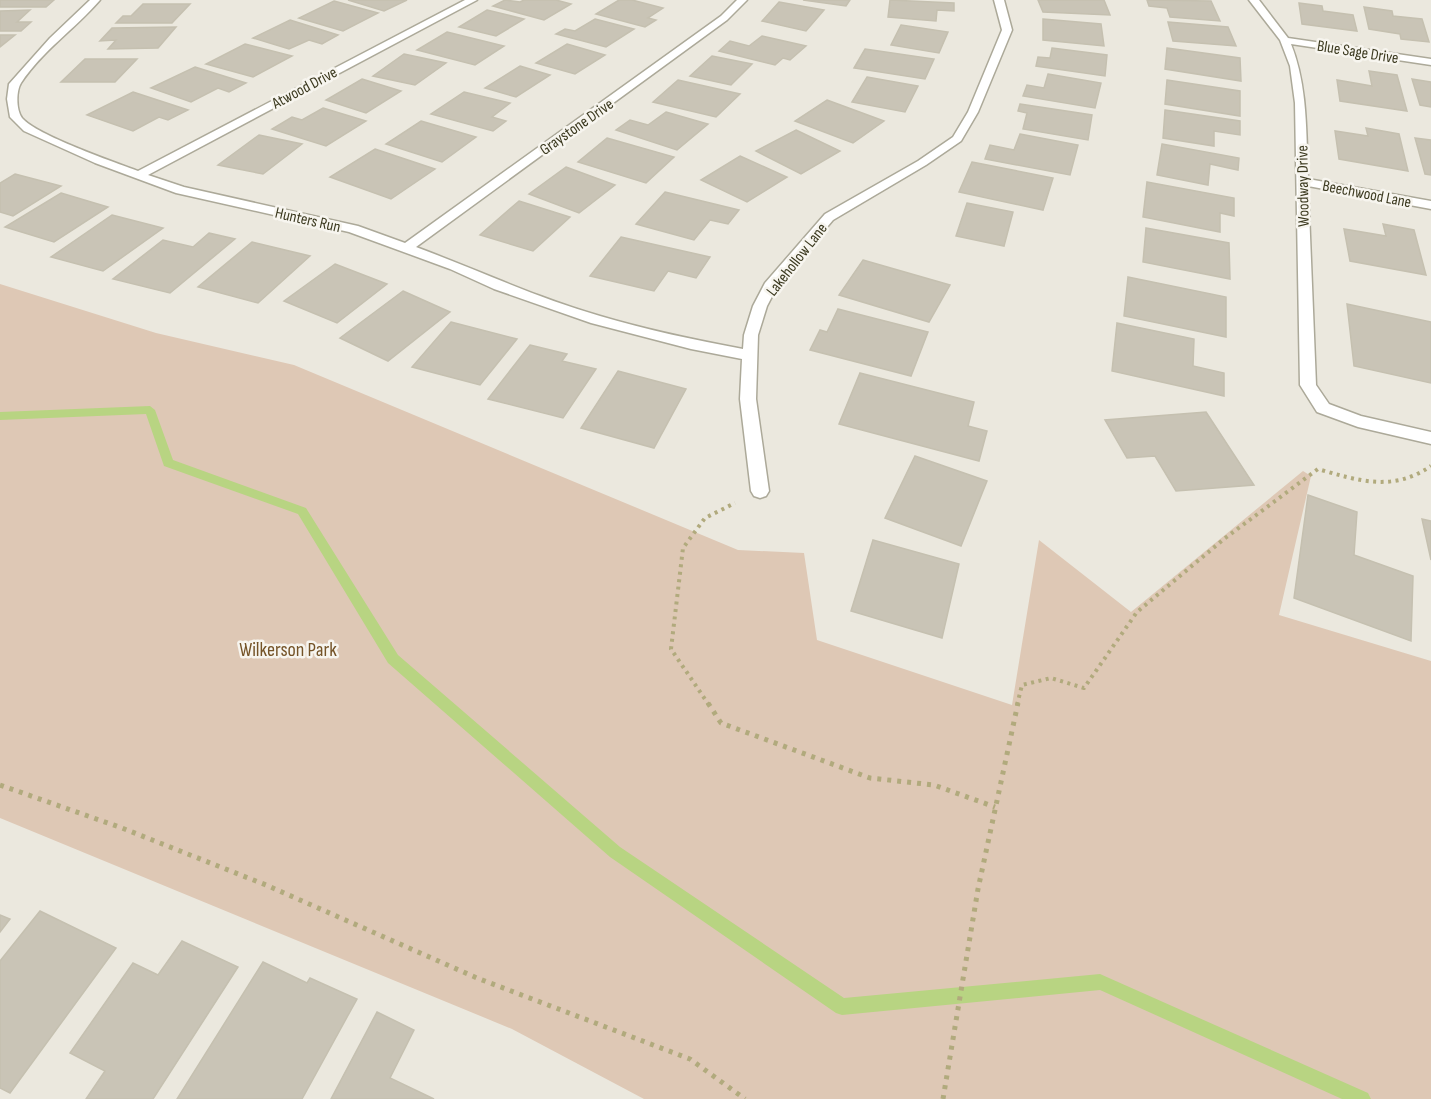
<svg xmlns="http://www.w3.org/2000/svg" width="1431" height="1099" font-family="'Sofia Sans Condensed',sans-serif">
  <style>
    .green { fill: #dec8b5 }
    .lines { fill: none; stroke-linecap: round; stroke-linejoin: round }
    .stream { fill: #b8d482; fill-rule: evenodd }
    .building { fill: #c9c4b6; stroke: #c5c0b0; stroke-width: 1.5 }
    .minor-casing { stroke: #aca999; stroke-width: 3 }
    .path-far1 { stroke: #b1aa7d; stroke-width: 4; stroke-dasharray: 3 4.5; stroke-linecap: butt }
    .path { stroke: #b1aa7d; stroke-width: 5; stroke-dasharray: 4 6; stroke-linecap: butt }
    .minor { fill: #fff; fill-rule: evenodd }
    .labels { text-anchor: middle; stroke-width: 5; stroke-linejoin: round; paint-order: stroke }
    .far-street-label { font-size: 16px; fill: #3b391f; stroke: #f7f5ef }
    .park-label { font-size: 20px; fill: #745327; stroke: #f7f5ef }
  </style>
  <rect width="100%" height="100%" fill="#ebe8de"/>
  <path class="green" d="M0 284 156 333 294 365 738 550 804 553 817 640 1012 705 1039 540 1131 612 1303 471 1311 476 1279 615 1431 661V1099H644L512 1029 0 818Z"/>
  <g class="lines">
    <path class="stream" d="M150 406 155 410 173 460 306 508 398 655 620 847 844 998 1100 974 1368 1093 1371 1099H1342L1100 990 842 1015 836 1013 610 857 388 663 298 514 164 466 146 414 0 420V412Z"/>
  </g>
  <g class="building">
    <path d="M0 0H54L46 7H0Z"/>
    <path d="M348 0H407L384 11Z"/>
    <path d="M505 0 520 2 524 0H556L571 4 544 20 493 6Z"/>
    <path d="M619 0H632L663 8 648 18 656 20 645 27 596 14Z"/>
    <path d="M803 0H850L846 6Z"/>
    <path d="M890 0 954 3V11L937 10 936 21 888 17Z"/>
    <path d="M1038 0H1104L1110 15 1043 12Z"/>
    <path d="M1147 0 1211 1 1220 21 1170 17 1167 8 1149 6Z"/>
    <path d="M334 1 378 13 343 31 299 18Z"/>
    <path d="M779 2 824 10 806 31 762 21Z"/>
    <path d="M1299 3 1322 6 1323 11 1353 15 1357 31 1302 24Z"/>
    <path d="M143 4H190L172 23H116L123 16H131Z"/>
    <path d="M1364 7 1392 11 1393 16 1422 19 1429 42 1401 39 1400 34 1369 29Z"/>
    <path d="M30 10 17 22H31L21 31H0V11Z"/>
    <path d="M487 10 524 19 496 36 459 27Z"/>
    <path d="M595 19 634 29 606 47 556 34 565 29 575 31Z"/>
    <path d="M1043 19 1101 24 1104 46 1043 40Z"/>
    <path d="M290 20 338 35 322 44 309 40 289 49 253 38Z"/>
    <path d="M1168 22 1228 27 1236 46 1173 41Z"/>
    <path d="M901 25 948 32 939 53 891 45Z"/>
    <path d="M176 27 158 48 108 49 116 40 100 41 112 28Z"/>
    <path d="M447 32 504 46 475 65 417 50Z"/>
    <path d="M0 35H15L0 47Z"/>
    <path d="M762 36 806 46 790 60 783 58 775 65 719 51 730 41 749 46Z"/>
    <path d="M245 44 292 56 253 77 206 64Z"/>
    <path d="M567 44 605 55 575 74 536 63Z"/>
    <path d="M1052 48 1107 55 1105 76 1036 66 1038 57 1050 58Z"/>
    <path d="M1167 48 1240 58 1241 81 1165 69Z"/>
    <path d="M865 49 934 59 925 79 854 68Z"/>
    <path d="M404 54 446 63 415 85 373 76Z"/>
    <path d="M712 56 752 64 731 85 690 76Z"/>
    <path d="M85 59H137L115 82H61Z"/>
    <path d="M520 66 550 75 516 97 485 88Z"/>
    <path d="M195 67 246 83 229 92 218 88 191 102 151 88Z"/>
    <path d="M1369 71 1397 75 1407 111 1340 101 1337 80 1372 86Z"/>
    <path d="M1048 74 1101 83 1095 108 1023 96 1027 85 1044 88Z"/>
    <path d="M867 77 918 86 905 112 852 102Z"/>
    <path d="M362 79 401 91 366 113 326 100Z"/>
    <path d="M1412 79 1431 82V107L1420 105Z"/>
    <path d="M678 80 740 94 716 117 653 102Z"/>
    <path d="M1167 80 1240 91V116L1165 104Z"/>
    <path d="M133 92 188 110 168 120 159 117 133 131 87 115Z"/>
    <path d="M464 92 510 103 492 117 506 121 493 131 431 114Z"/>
    <path d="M827 100 884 121 853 143 795 121Z"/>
    <path d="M1020 104 1092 115 1088 140 1023 129 1027 113 1018 111Z"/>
    <path d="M323 108 366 121 326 146 272 129 292 117 302 120Z"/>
    <path d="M1165 110 1240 121V135L1214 131V146L1163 138Z"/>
    <path d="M666 112 708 124 677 150 616 130 630 120 648 125Z"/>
    <path d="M421 121 476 137 442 162 386 144Z"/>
    <path d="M1366 128 1399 134 1408 171 1339 159 1335 131 1368 136Z"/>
    <path d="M796 130 840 151 801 174 756 151Z"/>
    <path d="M1020 134 1078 145 1070 175 985 159 990 145 1014 150Z"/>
    <path d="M259 135 302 144 263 174 218 165Z"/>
    <path d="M607 138 674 157 646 183 578 162Z"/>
    <path d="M1415 138 1431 140V175L1425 174Z"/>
    <path d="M1162 144 1239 158 1238 170 1210 164 1208 185 1157 175Z"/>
    <path d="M375 149 435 169 391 199 330 177Z"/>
    <path d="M740 156 787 177 747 202 701 180Z"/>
    <path d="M972 162 1053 178 1043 210 959 192Z"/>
    <path d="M566 167 615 185 579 213 529 194Z"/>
    <path d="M15 174 61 186 13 216 0 212V183Z"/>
    <path d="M1147 182 1234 198V216L1220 213V232L1143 217Z"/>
    <path d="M665 192 739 210 728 224 710 220 694 240 636 224Z"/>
    <path d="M61 193 108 207 54 242 5 227Z"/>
    <path d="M519 201 570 217 533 251 480 235Z"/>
    <path d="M967 203 1013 212 1004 246 956 236Z"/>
    <path d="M112 215 163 228 103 271 51 257Z"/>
    <path d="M1383 224 1414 230 1426 275 1350 261 1344 229 1386 236Z"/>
    <path d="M1146 228 1229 243 1230 279 1143 262Z"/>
    <path d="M209 233 235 239 170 293 113 279 163 240 193 247Z"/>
    <path d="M621 237 710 257 696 278 668 271 654 291 590 276Z"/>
    <path d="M252 242 310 256 258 303 198 287Z"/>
    <path d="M863 260 950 285 929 322 839 295Z"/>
    <path d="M335 264 387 284 337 323 284 301Z"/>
    <path d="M1128 277 1226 297V337L1124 316Z"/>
    <path d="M403 291 450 312 388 361 340 338Z"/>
    <path d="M1347 304 1431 322V383L1354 366Z"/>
    <path d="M838 309 928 332 911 376 810 350 820 330 827 332Z"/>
    <path d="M451 322 517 339 480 385 412 367Z"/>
    <path d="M1117 323 1194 339 1193 366 1224 373V396L1112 371Z"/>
    <path d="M530 345 567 354 562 361 596 369 563 418 488 399Z"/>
    <path d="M618 371 686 389 654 448 581 428Z"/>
    <path d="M860 373 974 402 968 426 987 431 979 461 839 424Z"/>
    <path d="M1206 412 1254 485 1176 491 1155 456 1127 458 1105 420Z"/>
    <path d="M915 456 987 481 961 546 885 518Z"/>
    <path d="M1308 495 1357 512 1354 555 1413 576 1411 641 1294 598Z"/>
    <path d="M1422 519 1431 521V560Z"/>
    <path d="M873 540 959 564 942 638 851 611Z"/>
    <path d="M40 911 116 948 10 1093 0 1088V961Z"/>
    <path d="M0 915 10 919 0 932Z"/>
    <path d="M182 941 238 967 153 1099H86L105 1071 70 1053 133 963 158 975Z"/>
    <path d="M263 962 307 983 310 978 357 999 302 1099H177Z"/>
    <path d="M377 1012 414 1030 390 1078 434 1099H331Z"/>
  </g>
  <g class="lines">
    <g class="minor-casing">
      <g id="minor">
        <path d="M90 0H100C75 29 42 51 21 83 16 91 16 110 22 118 36 135 114 162 138 171L465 0H477L148 175 184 187 358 226 405 243 721 16 737 0H747L727 20 416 247C478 270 537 298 600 316 647 330 695 340 743 349L744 335 753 306 765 283 825 214 918 161 953 137 968 112 1002 30 994 0H1004L1012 30 978 112 961 141 926 165 833 220 778 285 767 306 758 335 756 399 769 491 766 496 760 498 754 496 751 491 740 399 742 359 691 349 591 323 494 289 450 269 349 232 176 193 95 163 24 131 10 117 7 99 9 84 50 38Z"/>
        <path d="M1249 0H1259L1288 38 1431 59V65L1291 44C1308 87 1306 133 1308 179L1431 201V209L1308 186 1316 385 1329 404 1361 416 1431 432V444L1358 427 1317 412 1300 385 1295 103 1290 66 1280 40Z"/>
      </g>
    </g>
    <g class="path-far1">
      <path d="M709 705 671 649 683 548 705 518 735 503"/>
      <path d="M1017 705 1022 685 1051 678 1084 688 1137 612 1224 539 1318 469C1359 481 1393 492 1431 466"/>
    </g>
    <g class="path">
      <path d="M708 703 721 723 870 778 934 785 995 807"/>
      <path d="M0 785 122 828 266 885 477 978 690 1059 745 1099"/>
      <path d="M943 1099 978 889 1018 703"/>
    </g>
    <use href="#minor" class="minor"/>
  </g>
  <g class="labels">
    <g class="far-street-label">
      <text transform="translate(1358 51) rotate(9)" y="6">Blue Sage Drive</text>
      <text transform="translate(304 87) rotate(-28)" y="6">Atwood Drive</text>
      <text transform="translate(576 126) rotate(-35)" y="6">Graystone Drive</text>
      <text transform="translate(1302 186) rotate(-91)" y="6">Woodway Drive</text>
      <text transform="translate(1367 193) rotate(11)" y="6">Beechwood Lane</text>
      <text transform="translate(308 219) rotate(13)" y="6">Hunters Run</text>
      <text transform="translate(796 259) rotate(-52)" y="6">Lakehollow Lane</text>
    </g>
    <g class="park-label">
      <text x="288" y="656">Wilkerson Park</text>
    </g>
  </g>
</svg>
